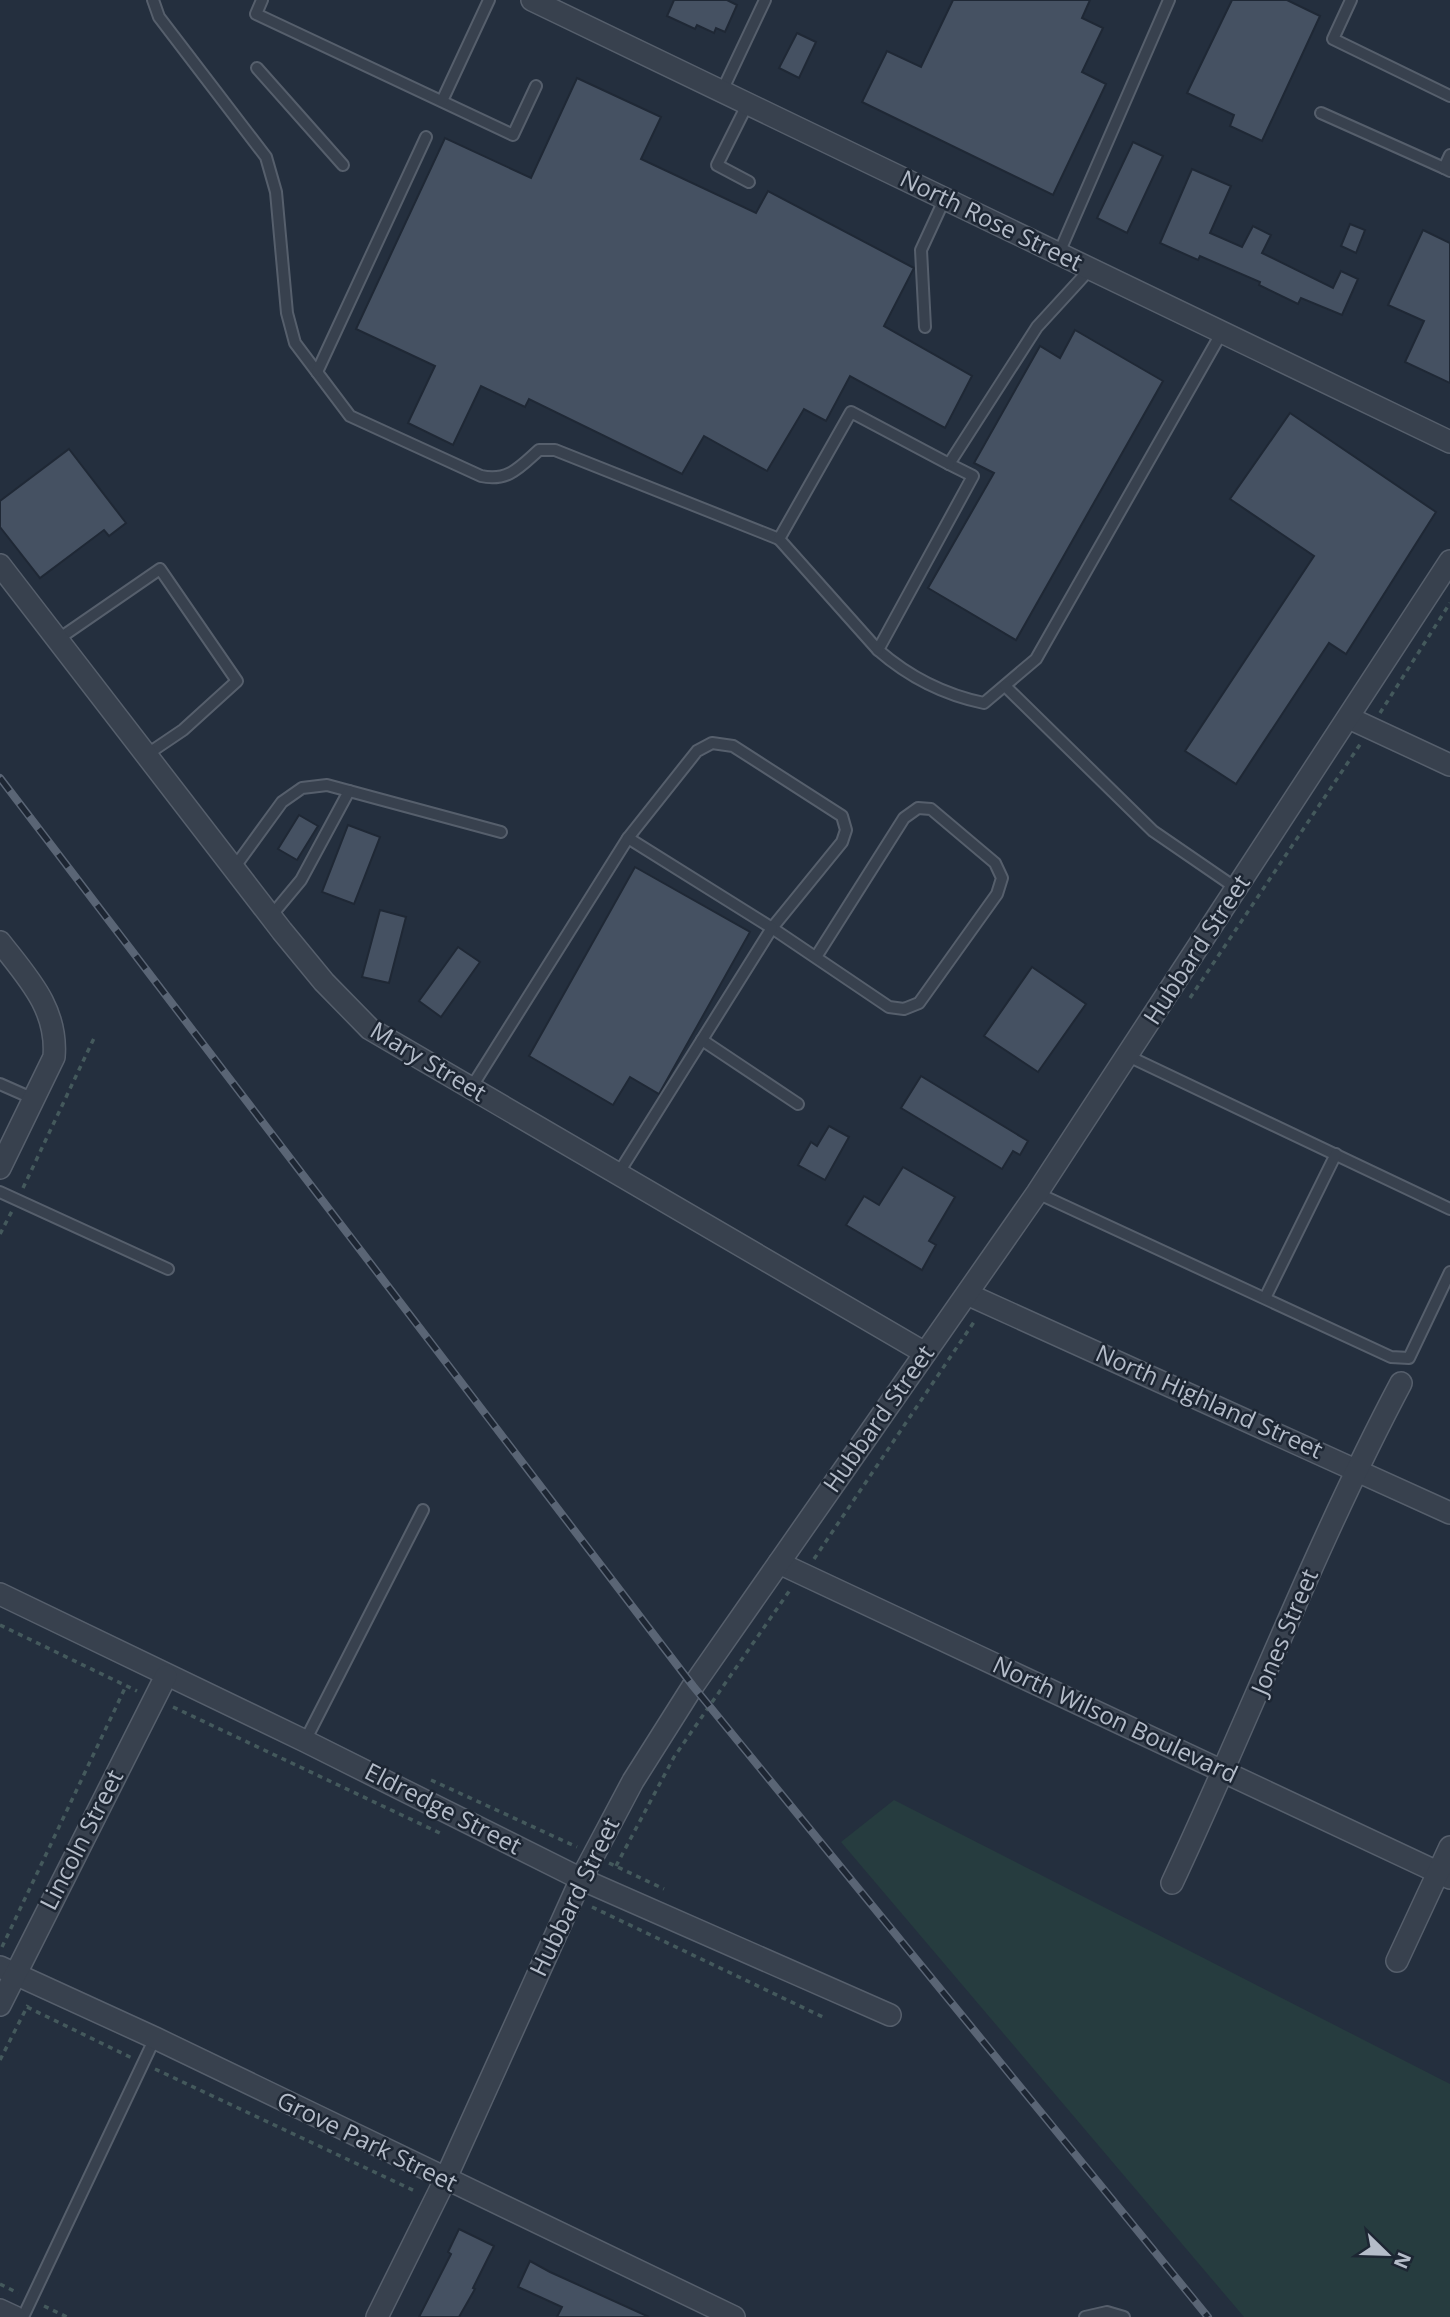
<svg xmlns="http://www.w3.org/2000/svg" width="1450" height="2317" font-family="'Open Sans',sans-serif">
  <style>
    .green { fill: #263c3f }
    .building { fill: #455162; stroke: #1f2835; stroke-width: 2 }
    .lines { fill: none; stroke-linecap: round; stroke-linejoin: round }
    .service-casing { stroke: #565f6c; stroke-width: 14 }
    .minor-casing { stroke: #565f6c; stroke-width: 24 }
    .path { stroke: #44595c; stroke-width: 3.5; stroke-dasharray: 5 5; stroke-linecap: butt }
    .service { stroke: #38414e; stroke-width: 10 }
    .minor { stroke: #38414e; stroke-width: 21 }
    .rail-casing { stroke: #5a6575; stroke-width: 8 }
    .rail { stroke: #1d2633; stroke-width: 5; stroke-dasharray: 16; stroke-linecap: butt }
    .labels { text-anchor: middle; stroke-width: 5; stroke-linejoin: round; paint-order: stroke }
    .street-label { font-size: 24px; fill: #b4bcc9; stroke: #1d2633 }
  </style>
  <rect width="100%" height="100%" fill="#242f3e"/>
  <path class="green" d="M894 1800 1450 2084V2317H1244L841 1842Z"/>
  <g class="building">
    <path d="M674 0H727L737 5 725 32 716 28 714 33 697 25 695 29 667 16Z"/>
    <path d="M953 0H1090L1082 18 1103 28 1082 72 1106 84 1053 195 862 102 887 51 921 67Z"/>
    <path d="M1232 0H1287L1320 16 1262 141 1230 126 1234 115 1187 93Z"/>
    <path d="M797 33 816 42 799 78 779 68Z"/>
    <path d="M577 78 661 117 641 159 756 213 768 191 914 268 884 326 972 376 945 428 850 376 826 421 804 409 767 471 704 436 682 474 529 399 525 407 481 386 453 445 408 423 435 366 356 329 445 138 531 178Z"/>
    <path d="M1133 142 1163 156 1127 233 1097 218Z"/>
    <path d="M1192 169 1231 186 1210 233 1242 247 1253 226 1271 235 1262 253 1333 288 1341 271 1358 279 1342 315 1301 298 1298 304 1259 285 1260 282 1200 256 1198 260 1160 243Z"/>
    <path d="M1350 224 1365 230 1356 253 1341 246Z"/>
    <path d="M1423 230 1450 243V383L1405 362 1424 321 1388 305Z"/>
    <path d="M1075 330 1163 381 1016 640 928 588 994 473 974 463 1040 346 1060 358Z"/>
    <path d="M1290 413 1436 512 1346 654 1329 643 1236 784 1185 751 1314 556 1230 499Z"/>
    <path d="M69 449 126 523 109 536 104 530 40 578 0 527V501Z"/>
    <path d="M299 815 318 826 297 860 278 849Z"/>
    <path d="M348 825 380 837 354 904 322 892Z"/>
    <path d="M635 867 750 932 659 1094 630 1077 613 1105 529 1056Z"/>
    <path d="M380 910 406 917 389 983 362 977Z"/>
    <path d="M458 947 480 962 441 1017 419 1001Z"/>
    <path d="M1032 967 1086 1004 1038 1072 984 1036Z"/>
    <path d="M921 1076 1028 1141 1020 1155 1013 1151 1002 1169 901 1108Z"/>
    <path d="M829 1126 849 1137 825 1180 798 1165 811 1142 817 1146Z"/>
    <path d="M903 1167 955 1197 929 1241 936 1245 922 1270 846 1225 864 1196 879 1205Z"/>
    <path d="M459 2229 494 2246 473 2288 475 2289 459 2317H419L451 2254 448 2252Z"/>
    <path d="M530 2261 550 2272 649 2317H557L562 2307 518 2287Z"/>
  </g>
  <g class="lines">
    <g class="service-casing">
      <g id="service">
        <path d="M153 0 159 17 266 157 276 192 287 313 295 343 350 416 481 476C508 482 520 467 539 450H555L779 539"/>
        <path d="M262 0 256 14 513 135 536 86"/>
        <path d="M1351 0 1333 39 1450 96"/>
        <path d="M257 68 343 165"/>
        <path d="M722 91 765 0"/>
        <path d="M442 101 489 0"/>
        <path d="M748 103 717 165 749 182"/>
        <path d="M1321 113 1444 168"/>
        <path d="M1450 155 1444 168 1450 171"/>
        <path d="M1059 253 1169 0"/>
        <path d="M1091 268 1037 327 949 464 973 476 878 650C909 677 945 695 984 703L1036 659 1222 332"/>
        <path d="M925 327 921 250 945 198"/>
        <path d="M317 372 426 137"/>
        <path d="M57 640 160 569 237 681 183 730 146 755"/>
        <path d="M878 650 779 539 851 412 949 464"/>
        <path d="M1005 686 1153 831 1236 888"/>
        <path d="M628 838 697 751 712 743 733 746 842 816 846 830 842 842 772 928 889 1007 904 1009 919 1003 997 894 1002 878 995 863 931 809 918 808 904 818 816 957"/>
        <path d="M234 868 282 802 302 788 327 785 501 832"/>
        <path d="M271 916 301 880 349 791"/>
        <path d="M702 1040 798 1104"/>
        <path d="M1128 1056 1450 1209"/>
        <path d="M0 1084 34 1099"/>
        <path d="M471 1088 628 838 772 928 618 1174"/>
        <path d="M0 1192 168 1269"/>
        <path d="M1037 1193 1391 1357 1409 1358 1450 1272"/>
        <path d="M1265 1298 1336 1154"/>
        <path d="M305 1741 423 1510"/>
        <path d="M23 2317 155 2038"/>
        <path d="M1085 2317 1107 2312 1124 2317"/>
      </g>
    </g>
    <g class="minor-casing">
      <g id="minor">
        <path d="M532 0 1450 442"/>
        <path d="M0 565 282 931 324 982 370 1029 925 1353"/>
        <path d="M1349 718 1450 765"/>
        <path d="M0 942C28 978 58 1009 54 1057L0 1168"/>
        <path d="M967 1294 1450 1513"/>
        <path d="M779 1563 1450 1878"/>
        <path d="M0 1594 305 1741 581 1879 890 2015"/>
        <path d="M1172 1883C1250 1717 1315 1545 1401 1383"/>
        <path d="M1397 1961 1450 1847"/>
        <path d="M0 1967 155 2038 734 2317"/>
        <path d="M0 2005 166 1676"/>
        <path d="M0 2310 15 2317"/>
        <path d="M377 2317 445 2180 581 1879 633 1781 693 1686 1037 1193 1450 561"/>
      </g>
    </g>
    <g class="path">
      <path d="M1380 713 1450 603"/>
      <path d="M1190 998 1361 743"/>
      <path d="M23 1188 95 1036"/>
      <path d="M0 1234 12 1211"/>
      <path d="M814 1559 976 1319"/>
      <path d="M0 1625 137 1691"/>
      <path d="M173 1707 444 1835"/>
      <path d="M431 1780 577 1847"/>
      <path d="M609 1863 664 1889"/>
      <path d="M616 1866 674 1757 790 1590"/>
      <path d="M592 1907 825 2018"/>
      <path d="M2 1947 126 1686"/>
      <path d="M27 2007 132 2058"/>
      <path d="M0 2060 28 2005"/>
      <path d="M155 2069 417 2192"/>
      <path d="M0 2284 18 2293"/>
      <path d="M44 2306 67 2317"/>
    </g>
    <use href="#service" class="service"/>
    <use href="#minor" class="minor"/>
    <g class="rail-casing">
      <path id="rail" d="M0 778 693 1686 1208 2317"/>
    </g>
    <use href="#rail" class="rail"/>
  </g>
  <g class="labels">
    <g class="street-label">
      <text transform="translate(991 221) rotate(26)" y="8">North Rose Street</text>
      <text transform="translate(1197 950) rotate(-57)" y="8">Hubbard Street</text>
      <text transform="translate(428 1062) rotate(31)" y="8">Mary Street</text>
      <text transform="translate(1209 1402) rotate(24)" y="8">North Highland Street</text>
      <text transform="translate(879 1419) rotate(-55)" y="8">Hubbard Street</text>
      <text transform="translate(1285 1632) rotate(-67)" y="8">Jones Street</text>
      <text transform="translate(1115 1720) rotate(25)" y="8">North Wilson Boulevard</text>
      <text transform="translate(443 1809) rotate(27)" y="8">Eldredge Street</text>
      <text transform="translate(82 1840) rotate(-63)" y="8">Lincoln Street</text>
      <text transform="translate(575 1897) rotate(-64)" y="8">Hubbard Street</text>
      <text transform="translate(367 2142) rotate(26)" y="8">Grove Park Street</text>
    </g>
  </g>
  <g transform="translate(1387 2254) rotate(113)" stroke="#1d2633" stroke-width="5" paint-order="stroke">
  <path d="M0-5L12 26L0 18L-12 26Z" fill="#b4bcc9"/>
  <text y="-10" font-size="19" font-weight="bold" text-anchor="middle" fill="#b4bcc9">N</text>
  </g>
</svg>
